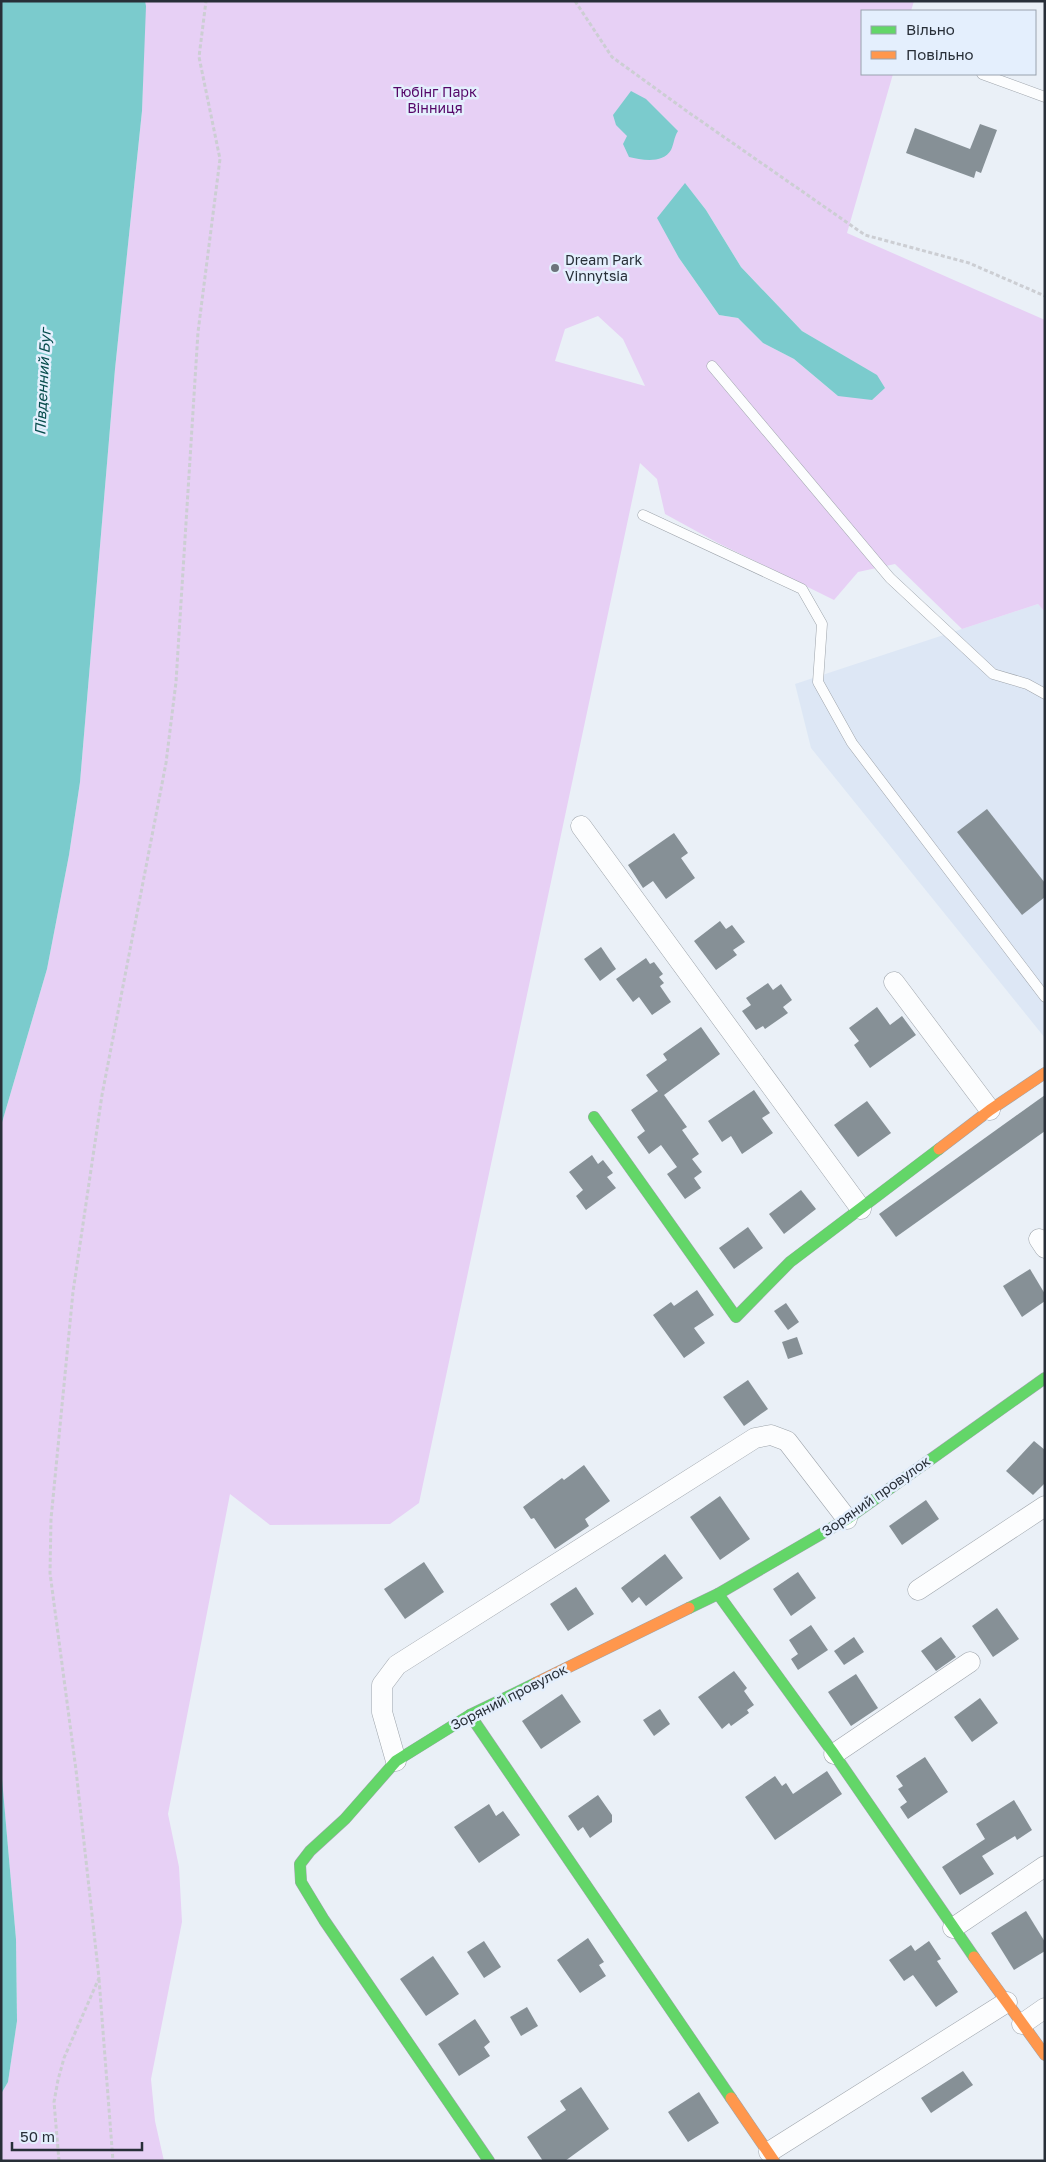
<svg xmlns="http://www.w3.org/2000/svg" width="1046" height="2162" font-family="'Golos Text',sans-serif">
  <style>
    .built { fill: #dde7f5 }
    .green { fill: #e7d0f5; fill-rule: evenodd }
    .water { fill: #7bcbcd }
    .building { fill: #869096 }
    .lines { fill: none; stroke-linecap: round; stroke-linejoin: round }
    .lane-casing { stroke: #9ea4ab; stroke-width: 11 }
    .street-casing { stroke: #9ea4ab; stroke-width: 21 }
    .fast-casing { stroke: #9ea4ab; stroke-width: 12 }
    .slow-casing { stroke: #9ea4ab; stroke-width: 12 }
    .path { stroke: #ccced3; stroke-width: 3; stroke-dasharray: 4 2.5; stroke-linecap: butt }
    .lane { stroke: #fcfdfe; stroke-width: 10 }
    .street { stroke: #fcfdfe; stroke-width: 20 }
    .fast { stroke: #63d668; stroke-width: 11 }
    .slow { stroke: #ff974d; stroke-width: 11 }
    .poi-dot { fill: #6c737b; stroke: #e4effd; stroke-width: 2 }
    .labels { text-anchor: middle; stroke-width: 5; stroke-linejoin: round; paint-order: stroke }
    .park-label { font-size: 14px; fill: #550668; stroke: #e4effd }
    .poi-label { font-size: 14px; fill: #282f38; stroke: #e4effd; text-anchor: start }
    .street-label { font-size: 14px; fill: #282f38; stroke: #e4effd }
    .water-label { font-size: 15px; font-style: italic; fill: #084d4d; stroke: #e4effd }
  </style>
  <rect width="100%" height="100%" fill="#eaf0f7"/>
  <path class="built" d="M1038 604 1045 612V1038L811 748 795 684Z"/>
  <path class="green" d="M145 1H914L911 11H862V74H893L847 233 1045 320V612L1038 604 962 629 895 564 858 572 834 600 718 543 665 514 657 479 640 463 419 1503 390 1524 270 1525 230 1494 168 1814 179 1867 182 1922 151 2079 155 2121 164 2161H1V2094L8 2082 17 2021 16 1939 1 1767V1126L47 969 69 855 80 782 115 369 142 111ZM685 184 706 210 741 267 802 331 876 375 838 396 794 359 763 343 738 318 719 315 679 258ZM598 316 623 339 645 386 555 361 565 329Z"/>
  <g class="water">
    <path d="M1 1H145L146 6 142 111 115 369 80 782 69 855 47 969 1 1126Z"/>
    <path d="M631 91 646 99 678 131C674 137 674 144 671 150 663 164 642 160 629 157L623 144 627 136 616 125 613 115Z"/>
    <path d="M685 183 706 210 741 267 802 331 877 375 885 388 872 400 838 396 794 359 763 343 738 318 719 315 679 258 657 218Z"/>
    <path d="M1 1767 16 1939 17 2021 8 2082 1 2094Z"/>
  </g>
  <g class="building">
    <path d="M980 124 997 130 981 173 976 171 974 178 906 153 915 128 970 149Z"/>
    <path d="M987 809 1045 883V897L1022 915 957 832Z"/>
    <path d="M674 833 688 853 681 858 695 878 666 899 653 881 643 888 628 865Z"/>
    <path d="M720 921 726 929 732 925 745 942 733 950 737 955 716 970 694 941Z"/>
    <path d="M601 947 616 969 600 981 584 959Z"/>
    <path d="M646 958 650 964 654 962 663 974 659 977 664 983 660 986 671 1002 652 1015 639 997 633 1002 616 979Z"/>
    <path d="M768 983 773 990 781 984 792 1000 783 1007 788 1013 765 1029 763 1026 756 1030 742 1011 751 1005 746 998Z"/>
    <path d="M877 1007 890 1025 902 1016 916 1035 870 1068 854 1045 859 1041 849 1028Z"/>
    <path d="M701 1027 720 1054 664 1095 687 1127 682 1130 699 1154 692 1159 702 1172 694 1178 701 1188 685 1199 667 1174 677 1167 661 1145 649 1154 637 1137 645 1131 631 1110 658 1091 646 1075 667 1060 663 1054Z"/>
    <path d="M754 1090 770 1113 762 1118 773 1133 742 1154 731 1136 722 1142 708 1121Z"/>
    <path d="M1045 1095V1131L896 1237 879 1214Z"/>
    <path d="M867 1101 891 1133 858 1157 834 1125Z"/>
    <path d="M592 1155 598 1164 603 1160 613 1173 607 1177 616 1188 586 1210 576 1196 583 1190 569 1172Z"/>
    <path d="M801 1190 816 1209 784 1234 769 1214Z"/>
    <path d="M748 1227 763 1248 734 1269 719 1248Z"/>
    <path d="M1030 1269 1045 1294V1301L1022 1317 1003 1286Z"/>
    <path d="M697 1290 714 1315 694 1328 705 1343 684 1358 653 1315 671 1302 674 1306Z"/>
    <path d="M786 1303 799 1322 788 1330 774 1311Z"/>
    <path d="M797 1337 803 1354 788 1359 782 1342Z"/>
    <path d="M748 1380 768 1409 744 1426 723 1397Z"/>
    <path d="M1034 1441 1045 1450V1483L1033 1495 1006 1471Z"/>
    <path d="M584 1465 610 1501 585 1519 589 1526 555 1549 534 1518 531 1519 523 1507 562 1478 564 1480Z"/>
    <path d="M720 1496 750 1539 720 1560 690 1517Z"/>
    <path d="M926 1500 939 1519 902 1545 889 1526Z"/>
    <path d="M665 1554 683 1578 646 1606 639 1597 632 1603 621 1588Z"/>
    <path d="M424 1562 444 1592 405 1619 384 1589Z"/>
    <path d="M798 1572 816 1598 791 1616 773 1589Z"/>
    <path d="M576 1587 594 1614 568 1631 550 1604Z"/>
    <path d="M997 1608 1019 1639 993 1657 972 1626Z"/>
    <path d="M811 1625 828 1650 798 1670 791 1659 798 1654 789 1640Z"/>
    <path d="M854 1637 864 1652 844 1665 834 1651Z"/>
    <path d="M941 1637 956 1657 936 1671 921 1651Z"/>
    <path d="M734 1671 747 1688 744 1691 754 1705 747 1710 749 1713 731 1726 729 1723 722 1729 698 1697Z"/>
    <path d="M856 1674 878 1708 851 1726 828 1692Z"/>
    <path d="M562 1694 581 1722 541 1749 522 1721Z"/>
    <path d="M980 1698 998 1723 972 1742 954 1717Z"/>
    <path d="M660 1709 670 1724 654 1736 643 1720Z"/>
    <path d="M925 1757 948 1792 908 1819 900 1807 907 1802 898 1789 903 1786 896 1776Z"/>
    <path d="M827 1771 842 1794 775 1840 745 1797 775 1776 782 1786 786 1783 793 1794Z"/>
    <path d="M598 1795 612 1815V1822L590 1838 583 1827 578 1831 568 1816Z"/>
    <path d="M1014 1800 1032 1830 1017 1840 1015 1836 982 1856 994 1874 960 1895 942 1867 985 1839 976 1824Z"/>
    <path d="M489 1804 496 1816 503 1811 520 1835 479 1863 454 1827Z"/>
    <path d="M1026 1911 1045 1942V1951L1014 1970 991 1933Z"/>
    <path d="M588 1938 604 1962 599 1965 606 1976 580 1993 557 1960Z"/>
    <path d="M484 1941 501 1967 484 1978 467 1952Z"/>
    <path d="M929 1941 941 1959 937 1961 958 1992 936 2007 913 1975 904 1981 889 1960 911 1945 915 1951Z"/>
    <path d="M433 1956 459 1994 426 2016 400 1979Z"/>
    <path d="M527 2007 538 2026 521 2036 510 2017Z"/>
    <path d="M475 2019 490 2042 484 2047 490 2056 459 2076 438 2044Z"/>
    <path d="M963 2071 973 2085 931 2113 921 2098Z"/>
    <path d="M581 2087 609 2129 565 2161H543L527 2137 566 2110 560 2101Z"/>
    <path d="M699 2092 719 2123 688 2142 668 2112Z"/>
  </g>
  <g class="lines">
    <g class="lane-casing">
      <g id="lane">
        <path d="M982 74 1045 97"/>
        <path d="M712 366 890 578 993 674 1027 684 1045 694"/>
        <path d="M643 515 802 589 822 624 818 682 852 743 1045 997"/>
      </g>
    </g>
    <g class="street-casing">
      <g id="street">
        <path d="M581 826 861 1209"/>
        <path d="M894 982 990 1110"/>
        <path d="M1039 1239 1045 1248"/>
        <path d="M918 1590 1045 1506"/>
        <path d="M834 1754 970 1662"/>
        <path d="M396 1761 382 1712V1685L397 1665 755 1438 771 1435 787 1441 847 1519"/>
        <path d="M953 1928 1045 1866"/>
        <path d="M1022 2024 1045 2008"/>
        <path d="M769 2152 1007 2002"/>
      </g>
    </g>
    <g class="fast-casing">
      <g id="fast">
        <path d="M594 1117 736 1317 790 1262 939 1149"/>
        <path d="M718 1594 834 1754 974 1957"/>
        <path d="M689 1608 718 1594 847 1519 1045 1378"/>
        <path d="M470 1715 731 2098"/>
        <path d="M489 2161 324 1920 301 1882 300 1864 310 1851 345 1819 396 1761 470 1715 536 1683"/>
      </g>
    </g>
    <g class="slow-casing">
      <g id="slow">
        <path d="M939 1149 990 1110 1045 1073"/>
        <path d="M536 1683 689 1608"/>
        <path d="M974 1957 1045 2055"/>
        <path d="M731 2098 774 2161"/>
      </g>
    </g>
    <g class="path">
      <path d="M575 1 612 57 688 112 865 235 969 263 1045 296"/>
      <path d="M99 1979 113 2161"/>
      <path d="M59 2161 54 2102 58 2080 64 2058 99 1978 76 1770 50 1573 51 1519 73 1292 102 1095 166 763 176 682 198 332 220 159 199 57 206 1"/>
    </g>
    <use href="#lane" class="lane"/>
    <use href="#street" class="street"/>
    <use href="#fast" class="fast"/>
    <use href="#slow" class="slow"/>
  </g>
  <circle class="poi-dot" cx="555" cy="268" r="5"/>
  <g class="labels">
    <g class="park-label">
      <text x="435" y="97">Тюбінг Парк<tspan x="435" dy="16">Вінниця</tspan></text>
    </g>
    <g class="poi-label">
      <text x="565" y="265">Dream Park<tspan x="565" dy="16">Vinnytsia</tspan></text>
    </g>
    <g class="street-label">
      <text transform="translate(876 1496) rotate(-35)" y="5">Зоряний провулок</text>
      <text transform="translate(509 1697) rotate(-27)" y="5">Зоряний провулок</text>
    </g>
    <g class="water-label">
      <text transform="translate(43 382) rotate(-87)" y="5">Південний Буг</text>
    </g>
  </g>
  <rect width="1046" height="2162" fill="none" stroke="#282f38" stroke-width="5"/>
  <rect x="861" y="10" width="175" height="65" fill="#e4effd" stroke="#99a2ae"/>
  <rect x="871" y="26" width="25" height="8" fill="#63d668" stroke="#99a2ae"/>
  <text x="906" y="35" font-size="15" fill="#282f38">Вільно</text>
  <rect x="871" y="51" width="25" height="8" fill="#ff974d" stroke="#99a2ae"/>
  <text x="906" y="60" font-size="15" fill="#282f38">Повільно</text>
  <path d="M12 2142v8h130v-8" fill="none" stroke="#282f38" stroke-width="2.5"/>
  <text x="20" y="2142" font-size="15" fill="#282f38" stroke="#e4effd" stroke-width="4" paint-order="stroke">50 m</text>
</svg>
